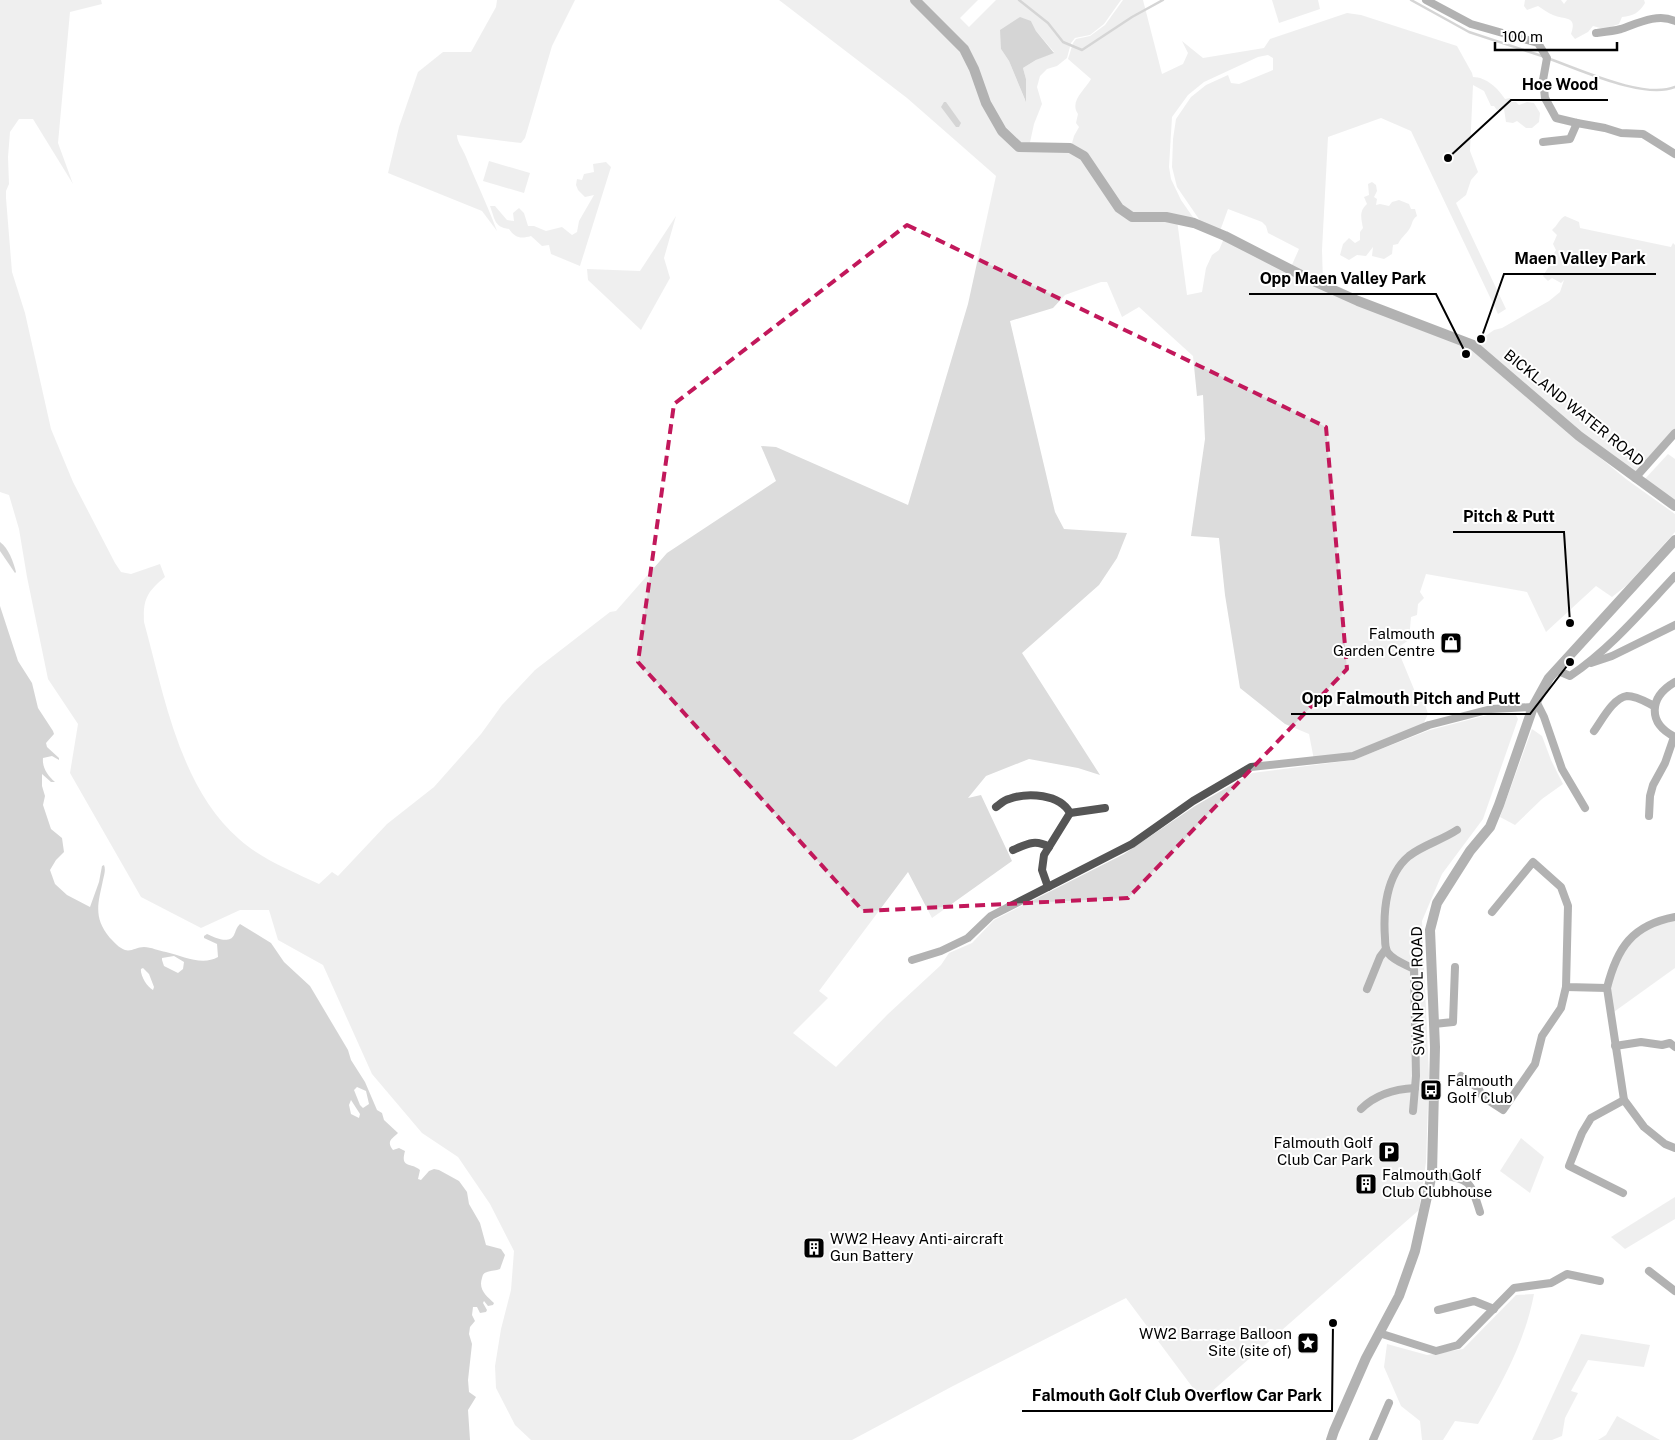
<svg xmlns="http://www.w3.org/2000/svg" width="1675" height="1440" font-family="'Public Sans',sans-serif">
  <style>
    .green { fill: #dcdcdc; fill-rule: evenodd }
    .water { fill: #a3a3a3; fill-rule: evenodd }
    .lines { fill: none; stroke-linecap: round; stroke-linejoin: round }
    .stream { stroke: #a3a3a3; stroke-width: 2.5 }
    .minor { stroke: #555; stroke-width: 8 }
    .tertiary { stroke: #555; stroke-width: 10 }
    .marked { fill: none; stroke: #c2185b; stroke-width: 4; stroke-dasharray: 10 6; stroke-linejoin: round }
    .labels { text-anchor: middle; stroke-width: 4; stroke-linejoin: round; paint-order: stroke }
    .street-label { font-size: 15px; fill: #000; stroke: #fff }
    .poi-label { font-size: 15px; fill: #000; stroke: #fff; text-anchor: end }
    .leader { fill: none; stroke: #000; stroke-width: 2 }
    .callout-dot { fill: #000; stroke: #fff; stroke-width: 2 }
    .callout-label { font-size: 16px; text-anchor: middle; font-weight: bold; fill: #000; stroke: #fff; stroke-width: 4; stroke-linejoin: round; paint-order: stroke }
  </style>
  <rect width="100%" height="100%" fill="#fff"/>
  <g class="green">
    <path d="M0 0H101L102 4 70 12 58 143 73 184 33 119H19L10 132 8 157 9 184 6 191V198L12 272 25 313 51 429 73 482 115 563 121 572 131 574 160 564 165 577C147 592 143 599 144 622 164 695 180 788 239 839 261 859 292 871 319 884L332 872 338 876 387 824 434 787 481 734 502 705 535 670 610 612 616 611 667 553 776 481 761 446 776 447 908 505 968 304 996 176 907 98 779 0H978L960 18 969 27 996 0H1121L1104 24 1090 35 1075 38 1071 43 1067 58 1057 66 1047 69 1040 76 1037 87 1042 104 1034 124 1029 147H1019L1070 149 1083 157 1132 217 1177 220 1187 295 1202 292 1206 268 1212 255 1219 250 1225 236 1309 279 1473 345 1557 422 1626 479 1675 514V532L1627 585 1612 597 1596 586 1546 632 1527 592 1426 574 1420 592 1424 598 1418 604 1417 615 1411 617 1409 640 1397 648 1418 699 1425 704 1428 714 1421 729 1353 756 1314 760 1309 734 1285 724 1240 688 1225 595 1219 538 1191 536 1205 439 1203 395 1197 396 1193 356 1139 307 1122 317 1107 282H1101L1065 295 1053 308 1010 321 1055 512 1064 529 1127 533 1117 558 1099 585 1022 653 1100 775 1078 768 1029 759 986 776 968 798 981 795 1012 861 932 918 908 872 819 991 828 998 793 1033 836 1067 888 1014 941 965 949 953 972 943 994 920 1124 854 1195 806 1252 773 1353 760 1430 730 1495 713H1515L1518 719 1483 819 1442 874 1422 921 1429 1075 1426 1162 1419 1210 1202 1400 1126 1298 953 1386 852 1440H531L515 1425 496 1388 495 1366 501 1329 511 1290 514 1251 490 1204 458 1157 422 1133 372 1074 323 965 278 940 269 910H240L201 928 141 897 70 773 78 724 48 679 27 577 19 529 9 495 0 492ZM1031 21 1036 31 1054 52 1036 60 1023 68 1026 79 1025 100 1009 61 1001 49Z"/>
    <path d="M497 0H575L552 46 525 138 521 143 457 135C457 142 463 149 466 157 476 182 488 206 497 231L482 211 388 173 399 127 418 72 443 52H471L496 7Z"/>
    <path d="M1123 0H1143L1162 74 1183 64 1188 53 1182 41 1203 58 1264 48 1270 39 1347 13 1361 15 1457 46 1472 73 1473 77C1486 77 1498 88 1505 99L1510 98 1512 102H1516L1519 105 1527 102 1534 103 1540 113 1539 122 1532 128H1526L1517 121 1513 123 1506 122 1504 109 1497 110 1494 106H1491L1484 91 1473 85 1470 151 1478 172 1471 180 1466 195 1456 203 1506 309 1498 314 1411 131 1381 118 1328 137 1322 250 1323 283 1291 267 1299 249 1268 233 1266 226 1262 222 1228 209 1220 231 1203 225 1177 187 1172 167 1173 139 1176 119 1191 97 1206 85 1228 75 1231 83 1239 84 1273 70V58L1268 55 1258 57 1204 82 1188 95 1172 117 1169 167 1171 179 1181 200 1197 223 1133 215 1120 207 1071 147 1074 136 1079 127 1076 123 1078 114C1069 101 1085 90 1091 79L1068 59 1073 43 1076 39 1090 36 1105 25Z"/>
    <path d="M1272 0H1318L1320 9 1279 23Z"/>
    <path d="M1525 0H1561L1564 4 1567 0H1644L1645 3C1639 13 1633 16 1622 17L1619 24 1604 29 1593 26 1588 32 1575 39 1571 34C1578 15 1564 20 1553 15 1548 13 1543 9 1538 6L1527 10 1524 6Z"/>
    <path d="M489 161 530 173 524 193 483 181Z"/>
    <path d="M606 162 611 167 580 266 551 254 549 245 542 246 531 236C521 239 515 238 509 229 494 227 495 219 490 206H495L507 220 514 221 513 213 519 208 524 213 528 226H534L546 231 562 227 572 235 577 232 579 221 594 195 585 197 578 190 576 185 577 179 582 180 584 174 594 172 593 164Z"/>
    <path d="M1372 182 1376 185 1377 191 1374 197 1377 199 1376 205 1380 204 1389 206 1392 202 1399 200 1409 204 1411 209H1415L1417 216C1411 220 1413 225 1408 231 1404 236 1401 238 1398 244L1393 245 1392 254 1384 259 1372 256 1373 247 1366 256 1357 255 1349 260 1340 255 1343 244 1349 238 1355 243 1360 240V232L1363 228C1361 218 1359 211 1367 204L1364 197 1369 195 1368 184Z"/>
    <path d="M676 216 664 258 670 278 641 330 588 280 587 269 640 271Z"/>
    <path d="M1565 216 1579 222 1580 228 1671 247 1673 243 1675 245V430L1635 475 1580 435 1474 344 1494 330 1502 328 1549 301 1560 292 1564 280 1561 283 1552 278 1548 281 1543 276 1551 263 1549 258 1550 254 1553 255 1556 250 1553 244 1557 235 1552 230C1558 225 1559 219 1565 216Z"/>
    <path d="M1668 454 1675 459V501L1644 480Z"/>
    <path d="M1532 729 1542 736 1551 760 1563 784 1542 799 1515 825 1500 817Z"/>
    <path d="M1675 917V968L1611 1014 1607 988 1612 970 1640 931Z"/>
    <path d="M1521 1138 1544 1157 1530 1193 1500 1171Z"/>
    <path d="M1675 1197V1219L1625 1249 1611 1237Z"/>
    <path d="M1534 1294C1525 1342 1502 1383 1478 1424L1455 1421 1443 1440H1422L1420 1421 1401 1406 1384 1367 1387 1344 1427 1355 1463 1349 1516 1295Z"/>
    <path d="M1581 1334 1650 1345 1644 1367 1588 1360 1571 1391 1578 1393 1565 1418 1562 1436 1552 1440H1532Z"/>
    <path d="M1617 1416 1660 1440H1598L1606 1435Z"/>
  </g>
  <g class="water">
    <path d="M1020 17 1031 21 1036 31 1054 53 1036 60 1023 68 1026 79V102L1009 61 1001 49 1000 30Z"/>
    <path d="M944 102H946L961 123 959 127H956L941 107Z"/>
    <path d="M0 542C9 549 13 561 16 572L15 573 0 551Z"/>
    <path d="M0 606 18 661 32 683 38 708 53 731 54 734 46 743 47 747 59 758V760L52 756 43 758C42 768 48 776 55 782H51L42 774V786L45 796 43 805 51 829 62 838 64 852 56 860 50 870 55 884 67 895 90 907 99 882 102 866 104 865C106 870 104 875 103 880 98 904 93 917 110 938 114 942 119 948 125 950 131 952 137 947 144 947 151 947 159 951 166 952 183 956 202 966 218 957L217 944 204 938V936L207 934C214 937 229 945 234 935 236 931 236 928 240 924L271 943 284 962 310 986 348 1050 351 1060 365 1082 377 1110 382 1113 384 1120 398 1133C392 1139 386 1141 393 1150L399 1148 405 1151C400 1169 411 1162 420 1170L418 1179 421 1180 429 1171 434 1169 439 1170 459 1181 467 1192 469 1204 480 1223 486 1245 501 1249 505 1255 500 1269C496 1271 492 1270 487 1272 484 1273 483 1274 482 1278 478 1290 487 1296 494 1303L493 1305 488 1306 484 1301 483 1303 487 1310 486 1312 480 1313 477 1307H473L472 1315 475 1321 470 1327 469 1334 472 1344 468 1380 469 1392 476 1397 468 1410 470 1440H0ZM174 956 184 962 183 969 178 973 164 966 162 960V958ZM143 968 149 974 154 987 153 990C147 987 140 975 141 969ZM357 1087 366 1091 369 1104 363 1108 360 1105 354 1090ZM351 1100 360 1114 359 1118 351 1114 349 1105Z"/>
  </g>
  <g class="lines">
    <g class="stream">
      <path d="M1019 0 1048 23 1063 42 1082 50 1132 17 1163 0"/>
      <path d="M1411 0 1469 32 1542 56"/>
      <path d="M1547 58C1579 69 1644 100 1675 87"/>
    </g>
    <g class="minor">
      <path d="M1426 0 1471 24 1538 43 1547 58 1543 80 1545 98 1556 118 1577 123 1605 128 1621 133 1643 134 1675 154"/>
      <path d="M1596 33C1604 32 1613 31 1621 29 1638 23 1658 13 1675 21"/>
      <path d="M1543 142 1570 139 1577 123"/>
      <path d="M1635 478 1675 433"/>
      <path d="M1591 663 1612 656 1675 625"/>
      <path d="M1556 670 1570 676C1610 649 1642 611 1675 576"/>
      <path d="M1675 682C1649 697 1647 723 1675 737"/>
      <path d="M1536 701 1544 717 1562 769 1585 808"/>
      <path d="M1594 731C1602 720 1613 698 1627 696 1637 696 1646 702 1654 706"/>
      <path d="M996 807C1000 804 1004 800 1009 799 1028 792 1060 794 1070 813L1044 855 1042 870 1048 887"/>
      <path d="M1070 813 1105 808"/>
      <path d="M1649 816 1650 796 1653 785 1665 763 1674 737"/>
      <path d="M1013 850C1027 844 1035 839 1049 847"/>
      <path d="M1492 912 1533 862 1561 887 1568 906 1566 987 1607 988"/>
      <path d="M1675 917C1632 925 1617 948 1607 988L1624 1100 1644 1127 1665 1144 1675 1148"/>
      <path d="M912 960 941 951 968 938 991 916 1132 844 1193 801 1251 767 1353 756 1429 725 1491 709 1533 707"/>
      <path d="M1367 989 1380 957 1386 949"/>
      <path d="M1434 1024 1453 1022 1455 967"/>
      <path d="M1615 1046 1641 1042 1662 1045 1670 1043 1675 1047"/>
      <path d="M1461 1076 1478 1088 1483 1097 1503 1110 1535 1064 1542 1036 1561 1008 1566 987"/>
      <path d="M1361 1109C1376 1094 1394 1089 1415 1088"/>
      <path d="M1413 1111 1416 1076 1414 969C1405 964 1394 961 1388 953 1385 949 1385 943 1385 938 1383 911 1386 875 1409 856 1423 845 1442 840 1457 830"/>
      <path d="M1432 1174C1469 1180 1469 1176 1480 1212"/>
      <path d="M1623 1193 1569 1166 1582 1133 1591 1118 1624 1100"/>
      <path d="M1649 1271 1675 1291"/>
      <path d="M1438 1310 1474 1301 1494 1309"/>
      <path d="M1379 1333 1436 1351 1458 1345 1514 1288 1551 1283 1567 1274 1600 1281"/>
      <path d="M1373 1440 1389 1403"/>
    </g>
    <g class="tertiary">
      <path d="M915 0 964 49 974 69 986 103 1002 131 1019 147 1070 148 1084 156 1119 208 1132 217H1166L1194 223 1225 236 1309 279 1358 301 1473 345 1579 436 1675 506"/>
      <path d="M1331 1440 1334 1431 1366 1358 1399 1296 1415 1251 1432 1174 1435 1047 1430 930 1437 903 1470 851 1490 827 1499 805 1533 707 1549 678 1675 540"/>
    </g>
  </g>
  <path d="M0 0H1675V1440H0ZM907 225 1326 427 1347 669 1128 898 863 911 638 662 674 404Z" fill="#fff" fill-opacity=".55" fill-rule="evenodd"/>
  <path class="marked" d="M907 225 1326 427 1347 669 1128 898 863 911 638 662 674 404Z"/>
  <defs>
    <g id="shop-square" transform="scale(1.125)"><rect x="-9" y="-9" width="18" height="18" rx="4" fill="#000" stroke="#fff"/><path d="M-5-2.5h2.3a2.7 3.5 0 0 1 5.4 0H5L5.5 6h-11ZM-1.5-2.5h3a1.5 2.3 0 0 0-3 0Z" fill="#fff"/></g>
    <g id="bus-square" transform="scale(1.125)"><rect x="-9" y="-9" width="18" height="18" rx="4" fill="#000" stroke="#fff"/><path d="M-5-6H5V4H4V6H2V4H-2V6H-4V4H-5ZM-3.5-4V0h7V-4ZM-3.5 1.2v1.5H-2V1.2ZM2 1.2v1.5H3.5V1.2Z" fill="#fff"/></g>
    <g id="parking-square" transform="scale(1.125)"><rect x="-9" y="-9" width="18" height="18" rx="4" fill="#000" stroke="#fff"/><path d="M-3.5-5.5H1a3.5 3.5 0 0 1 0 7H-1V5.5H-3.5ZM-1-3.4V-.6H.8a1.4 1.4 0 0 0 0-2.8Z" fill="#fff"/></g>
    <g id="building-square" transform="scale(1.125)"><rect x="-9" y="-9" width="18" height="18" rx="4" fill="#000" stroke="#fff"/><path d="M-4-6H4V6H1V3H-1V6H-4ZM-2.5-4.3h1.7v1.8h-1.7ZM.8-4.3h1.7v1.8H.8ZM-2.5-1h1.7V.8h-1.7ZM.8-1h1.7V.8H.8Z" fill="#fff"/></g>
    <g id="sight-square" transform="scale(1.125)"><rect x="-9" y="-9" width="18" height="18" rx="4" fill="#000" stroke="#fff"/><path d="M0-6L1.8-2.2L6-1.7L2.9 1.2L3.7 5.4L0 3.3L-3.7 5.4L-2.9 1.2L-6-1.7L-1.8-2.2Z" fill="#fff"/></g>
  </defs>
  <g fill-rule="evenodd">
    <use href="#shop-square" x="1451" y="643"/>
    <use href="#bus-square" x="1431" y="1090"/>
    <use href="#parking-square" x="1389" y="1152"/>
    <use href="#building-square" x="1366" y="1184"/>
    <use href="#building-square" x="814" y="1248"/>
    <use href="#sight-square" x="1308" y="1343"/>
  </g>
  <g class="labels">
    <g class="street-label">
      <text transform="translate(1574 408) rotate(39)" y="5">BICKLAND WATER ROAD</text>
      <text transform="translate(1418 991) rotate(-91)" y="5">SWANPOOL ROAD</text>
    </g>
    <g class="poi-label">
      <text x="1435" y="639">Falmouth<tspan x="1435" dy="17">Garden Centre</tspan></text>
      <text x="1447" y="1086" text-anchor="start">Falmouth<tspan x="1447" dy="17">Golf Club</tspan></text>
      <text x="1373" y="1148">Falmouth Golf<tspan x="1373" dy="17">Club Car Park</tspan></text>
      <text x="1382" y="1180" text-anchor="start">Falmouth Golf<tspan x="1382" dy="17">Club Clubhouse</tspan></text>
      <text x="830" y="1244" text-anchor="start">WW2 Heavy Anti-aircraft<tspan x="830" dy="17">Gun Battery</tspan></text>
      <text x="1292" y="1339">WW2 Barrage Balloon<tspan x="1292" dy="17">Site (site of)</tspan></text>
    </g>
  </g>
  <path class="leader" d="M1448 158L1511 100H1608M1481 339L1504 274H1656M1466 354L1436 294H1249M1570 623L1564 532H1453M1570 662L1530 714H1291M1333 1323L1332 1411H1022"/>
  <g class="callout-dot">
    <circle cx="1448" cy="158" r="5"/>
    <circle cx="1481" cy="339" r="5"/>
    <circle cx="1466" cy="354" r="5"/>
    <circle cx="1570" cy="623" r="5"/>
    <circle cx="1570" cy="662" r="5"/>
    <circle cx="1333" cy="1323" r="5"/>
  </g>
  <g class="callout-label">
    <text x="1560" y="90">Hoe Wood</text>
    <text x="1580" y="264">Maen Valley Park</text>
    <text x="1343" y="284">Opp Maen Valley Park</text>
    <text x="1509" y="522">Pitch &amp; Putt</text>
    <text x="1411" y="704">Opp Falmouth Pitch and Putt</text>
    <text x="1177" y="1401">Falmouth Golf Club Overflow Car Park</text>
  </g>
  <path d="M1495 42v8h122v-8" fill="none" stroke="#000000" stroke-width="2.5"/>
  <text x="1502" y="42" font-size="15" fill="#000000" stroke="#ffffff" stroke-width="4" paint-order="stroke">100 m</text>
</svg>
